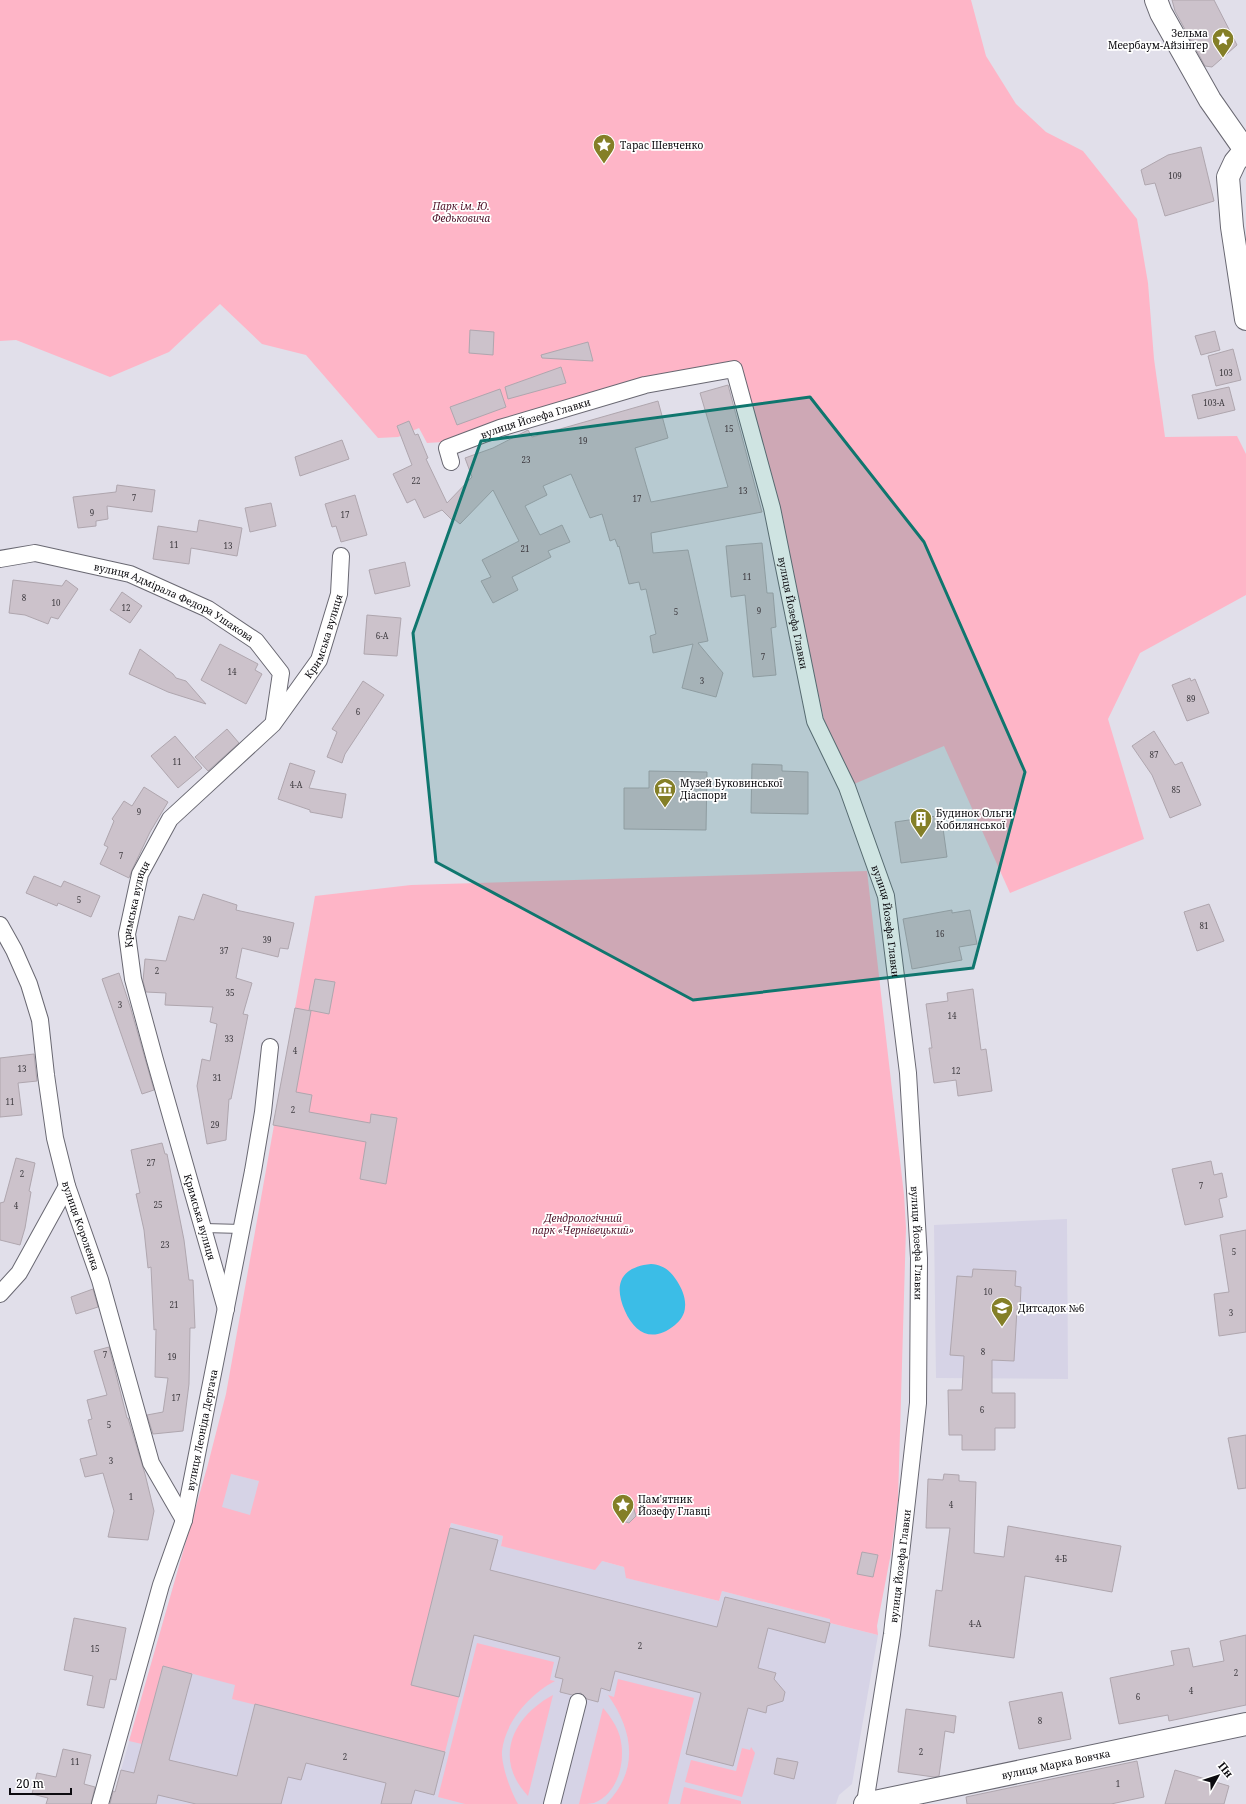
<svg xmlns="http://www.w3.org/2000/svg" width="1246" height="1804" font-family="'Noto Serif',serif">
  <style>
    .built { fill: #d6d3e6 }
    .green { fill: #feb5c7; fill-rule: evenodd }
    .water { fill: #3bbde7 }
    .building { fill: #ccc2cb; stroke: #afa6ae }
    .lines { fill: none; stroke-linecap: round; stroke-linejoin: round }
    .lane-casing { stroke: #696872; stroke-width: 10 }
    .street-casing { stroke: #696872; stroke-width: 18 }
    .secondary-casing { stroke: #696872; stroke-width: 24 }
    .lane { stroke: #fff; stroke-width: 8 }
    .street { stroke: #fff; stroke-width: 16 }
    .secondary { stroke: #fff; stroke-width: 22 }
    .marked { fill: #0f766e; fill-opacity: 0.2; stroke: #0f766e; stroke-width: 3; stroke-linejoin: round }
    .labels { text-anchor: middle; stroke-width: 3.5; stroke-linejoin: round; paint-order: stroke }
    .number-label { font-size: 8px; fill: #3c393e }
    .poi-label { font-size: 10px; fill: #0c0b0f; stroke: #fff; text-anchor: start }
    .park-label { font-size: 10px; font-style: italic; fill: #4e1128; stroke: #fff }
    .street-label { font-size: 10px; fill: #0c0b0f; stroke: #fff }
  </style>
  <rect width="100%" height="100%" fill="#e1dfea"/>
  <g class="built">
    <path d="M1067 1219 1068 1379 936 1378 934 1225Z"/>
    <path d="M207 1468 450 1528 451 1523 503 1536 501 1546 602 1561 624 1567 627 1578 719 1601 722 1591 831 1619 830 1623 878 1635 852 1784 839 1795 836 1804H113L121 1770Z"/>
  </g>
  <g class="green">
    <path d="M0 0H971L986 56 1016 104 1046 132 1083 151 1137 219 1148 283 1154 359 1165 437 1237 436 1246 454V595L1140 653 1108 719 1144 839 1010 893 944 746 854 784 824 720 779 508 738 361 638 380 443 442 427 443 419 428 398 437 378 438 306 355 262 344 220 304 169 352 110 377 16 340 0 341Z"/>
    <path d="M867 871 904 1195 906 1228 898 1500 891 1553 877 1626 878 1635 830 1623V1619L722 1591 719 1601 626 1578 624 1567 602 1561 595 1570 501 1546 503 1536 451 1523 411 1685 459 1697 445 1752 232 1699 235 1685 163 1666 142 1744 129 1741 207 1468 226 1394 315 896 411 885ZM231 1474 259 1481 250 1515 222 1507Z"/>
    <path d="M477 1643 554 1662 550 1680 555 1681C530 1694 505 1722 502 1751 501 1765 511 1792 518 1804H465L438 1797Z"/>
    <path d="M618 1679 694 1698 668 1804H606C639 1771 634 1732 608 1695L614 1697Z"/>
    <path d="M553 1695 528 1796C493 1759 512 1717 553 1695Z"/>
    <path d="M603 1708C610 1716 617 1726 620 1737 626 1760 619 1793 594 1803 590 1804 584 1804 579 1804Z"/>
    <path d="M751 1747 755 1753 742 1797 685 1782 691 1760 736 1771 742 1748 750 1750Z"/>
    <path d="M684 1787 741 1801V1804H680Z"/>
  </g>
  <path class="water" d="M651 1264C663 1265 670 1270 677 1281 682 1289 686 1298 685 1307 685 1314 680 1321 675 1325 653 1343 635 1334 625 1311 613 1284 621 1267 651 1264Z"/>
  <g class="building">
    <path d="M1172 0H1214L1237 45 1212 67 1205 66 1175 11Z"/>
    <path d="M1201 147 1214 201 1165 216 1155 183 1145 185 1141 170 1168 155Z"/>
    <path d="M470 330 494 332 493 355 469 353Z"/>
    <path d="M1215 331 1220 350 1201 355 1195 336Z"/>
    <path d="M588 342 593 361 542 358 541 355Z"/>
    <path d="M1233 349 1241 380 1216 386 1208 356Z"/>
    <path d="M561 367 566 383 508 399 505 387Z"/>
    <path d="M728 385 762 512 651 533 653 553 688 550 708 641 698 643 723 673 716 697 682 688 693 644 653 653 650 636 656 634 646 589 641 590 639 582 629 584 619 546 618 547 615 539 610 541 602 514 590 518 571 474 543 486 547 495 525 506 540 535 562 525 570 542 548 551 551 557 512 577 518 590 493 603 481 581 491 577 482 560 519 541 493 490 460 524 454 519 453 521 442 510 424 518 415 499 407 503 393 474 412 465 397 426 409 421 415 435 418 434 428 458 426 459 447 503 472 477 465 458 493 448 528 430 532 437 658 401 668 438 635 448 651 502 728 487 700 393Z"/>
    <path d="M1229 387 1235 410 1198 419 1192 395Z"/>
    <path d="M500 389 506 407 457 425 450 407Z"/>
    <path d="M342 440 349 459 300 476 295 457Z"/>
    <path d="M117 485 155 490 152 512 107 506 108 519 96 521V526L78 528 73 497 116 492Z"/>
    <path d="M355 495 367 535 341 542 336 526 332 527 325 504Z"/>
    <path d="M271 503 276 526 250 532 245 508Z"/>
    <path d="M199 520 242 528 237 556 191 548 189 564 153 559 158 526 197 532Z"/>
    <path d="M762 543 767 593H773L776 627 771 628 776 675 753 677 745 595 731 597 726 546Z"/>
    <path d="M405 562 410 586 375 594 369 570Z"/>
    <path d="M13 580 62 586 66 580 78 589 58 619 51 617 48 624 25 615 9 613Z"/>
    <path d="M122 592 142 606 130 623 110 610Z"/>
    <path d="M367 615 401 618 397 656 364 654Z"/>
    <path d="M220 644 258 664 255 670 262 674 246 704 201 680Z"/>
    <path d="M140 649 173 674 176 678 186 681 206 704 168 692 129 674Z"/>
    <path d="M1190 678 1191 681 1195 679 1209 713 1187 721 1172 685Z"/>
    <path d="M363 681 384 695 345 754 342 763 327 757 337 732 332 729Z"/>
    <path d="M227 729 239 743 208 771 195 757Z"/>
    <path d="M1154 731 1175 765 1182 762 1201 805 1170 818 1152 775 1132 746Z"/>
    <path d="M175 736 202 768 178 788 151 756Z"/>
    <path d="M290 763 315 771 309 788 346 794 342 818 310 812V810L278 799Z"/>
    <path d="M752 764 782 765V771L808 772V814L751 813Z"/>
    <path d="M649 771 707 772 706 830 624 829V788H649Z"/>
    <path d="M144 787 168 802 150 832 132 870 129 878 100 864 108 847 104 845 114 821 112 819 124 801 132 806Z"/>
    <path d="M937 816V821H942L947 857 901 863 895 822Z"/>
    <path d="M34 876 61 887 64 881 100 896 91 917 58 903 57 906 26 893Z"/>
    <path d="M203 894 237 905 236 910 294 923 288 949 280 948 278 957 242 948 236 978 252 983 243 1014 248 1015 231 1099H229L226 1140 207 1144 197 1086 202 1059 210 1061 217 1024 210 1022 213 1007 165 1005 166 993 146 992 143 981 145 959 166 961 179 916 194 920Z"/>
    <path d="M1209 904 1224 941 1197 951 1184 912Z"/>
    <path d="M952 910V913L970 910 977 944 959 947 962 960 912 969 903 919Z"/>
    <path d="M119 973 130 1006 154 1090 142 1094 102 979Z"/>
    <path d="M315 979 335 982 329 1014 309 1010Z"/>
    <path d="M973 989 981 1050 986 1049 992 1091 958 1096 956 1080 934 1083 929 1048H932L926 1004 948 1001 947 993Z"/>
    <path d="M295 1008 311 1011 296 1092 312 1095 309 1112 370 1123 371 1114 397 1118 386 1184 360 1179 366 1142 273 1125Z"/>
    <path d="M34 1054 37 1081 18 1083 22 1115 0 1117V1058Z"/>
    <path d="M162 1143 165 1154H167L184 1240 189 1280H193L195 1328H190L189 1384 183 1431 153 1434 147 1415 163 1412 168 1378 155 1377 156 1329 154 1330 151 1267 148 1268 144 1230 136 1194 140 1193 131 1150Z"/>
    <path d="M16 1158 35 1163 29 1191 31 1192 25 1228 20 1245 0 1240V1203L4 1202Z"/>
    <path d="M1211 1161 1214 1175 1222 1173 1227 1197 1219 1199 1223 1217 1185 1225 1172 1169Z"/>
    <path d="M1246 1230V1332L1219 1336 1214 1294 1229 1292 1220 1235Z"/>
    <path d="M973 1269 1016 1271 1015 1286 1021 1287 1020 1309H1017L1014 1361 992 1360V1393H1015V1428H995V1450H962V1435H949L948 1390H962L964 1356 950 1355 957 1276 972 1277Z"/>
    <path d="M93 1289 98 1307 76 1314 71 1297Z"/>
    <path d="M109 1347 127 1418H128L145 1474 154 1511 148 1540 108 1537 114 1511 103 1473 85 1477 80 1459 97 1455 88 1420 92 1419 87 1400 107 1395 94 1351Z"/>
    <path d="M1246 1435V1488L1238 1489 1228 1438Z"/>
    <path d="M944 1474 959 1475V1481L976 1482 974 1553 1004 1557 1008 1526 1121 1546 1112 1592 1025 1576 1014 1658 929 1646 936 1590 942 1591 950 1528H926L928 1479 943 1480Z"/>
    <path d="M624 1504 633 1506 636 1516 629 1523 620 1520 617 1511Z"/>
    <path d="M450 1528 498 1540 490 1570 717 1627 725 1597 830 1623 825 1643 768 1628 758 1668 776 1673 774 1679 785 1692 783 1701 767 1706 766 1713 748 1708 733 1766 686 1754 701 1693 615 1671 610 1691 601 1688 598 1702 587 1699 581 1693 572 1695 560 1692 563 1679 555 1677 560 1657 474 1635 459 1697 411 1685Z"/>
    <path d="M862 1552 878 1555 873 1577 857 1574Z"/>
    <path d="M74 1618 126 1628 116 1680 110 1679 104 1708 87 1705 93 1676 64 1670Z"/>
    <path d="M1246 1635V1705L1169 1721 1168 1715 1119 1724 1110 1678 1174 1665 1171 1651 1189 1648 1193 1667 1224 1661 1220 1641Z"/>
    <path d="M163 1666 192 1674 169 1760 237 1776 255 1704 445 1752 434 1795 415 1790 411 1804H381L386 1783 306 1763 301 1780 288 1777 281 1804H196L158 1795 156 1804H110L113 1791 115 1792 121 1770 134 1773Z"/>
    <path d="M1062 1692 1071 1739 1019 1749 1009 1702Z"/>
    <path d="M906 1709 956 1716 954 1733 945 1731 939 1776 934 1777 898 1772Z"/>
    <path d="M63 1749 91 1755 84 1784 95 1787 91 1804H46L48 1798 32 1794 37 1773 56 1777Z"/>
    <path d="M777 1758 798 1762 794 1779 774 1774Z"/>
    <path d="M1137 1761 1144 1797 1111 1804H967L966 1797Z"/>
    <path d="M1175 1770 1229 1786 1224 1804H1165Z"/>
  </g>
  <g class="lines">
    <g class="lane-casing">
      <path id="lane" d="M204 1228 242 1229"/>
    </g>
    <g class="street-casing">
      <g id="street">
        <path id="s1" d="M451 462 447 448 500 428 645 385 734 369 772 508 815 721 847 787 886 896 908 1073 919 1258 918 1403 892 1634 865 1803"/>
        <path id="s2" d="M0 559 35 553 130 574 208 609 256 641 281 673 274 720"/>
        <path id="s3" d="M0 925 14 950 29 984 40 1020 46 1075 55 1138 67 1186 100 1280 151 1463 184 1520"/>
        <path d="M0 1294 19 1273 67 1186"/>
        <path id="s4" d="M226 1309 155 1060 133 979 127 934 140 874 170 819 273 724 319 660 339 594 341 556"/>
        <path id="s5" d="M100 1804 161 1585 184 1520 253 1171 263 1112 270 1047"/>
        <path d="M552 1804 578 1702"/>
      </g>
    </g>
    <g class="secondary-casing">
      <g id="secondary">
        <path d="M1156 0 1161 13 1210 100 1245 150"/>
        <path d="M1245 150 1235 162 1228 177 1232 227 1246 319"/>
        <path id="s6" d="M865 1804 1246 1724"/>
      </g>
    </g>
    <use href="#lane" class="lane"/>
    <use href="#street" class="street"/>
    <use href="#secondary" class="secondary"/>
  </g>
  <path class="marked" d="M810 397 924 542 1025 772 973 968 693 1000 436 862 413 633 481 441Z"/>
  <defs>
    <g id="sight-pin" transform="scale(1.15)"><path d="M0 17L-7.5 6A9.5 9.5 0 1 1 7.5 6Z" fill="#847f27" stroke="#fff"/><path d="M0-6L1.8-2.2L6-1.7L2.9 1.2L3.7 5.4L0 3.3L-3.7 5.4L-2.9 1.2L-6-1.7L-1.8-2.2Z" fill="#fff"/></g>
    <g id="museum-pin" transform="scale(1.15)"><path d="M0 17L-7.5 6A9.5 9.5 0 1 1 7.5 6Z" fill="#847f27" stroke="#fff"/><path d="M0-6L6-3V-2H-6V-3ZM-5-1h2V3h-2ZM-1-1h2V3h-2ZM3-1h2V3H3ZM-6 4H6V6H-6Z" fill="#fff"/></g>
    <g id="building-pin" transform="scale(1.15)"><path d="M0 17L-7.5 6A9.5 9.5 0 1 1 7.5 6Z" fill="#847f27" stroke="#fff"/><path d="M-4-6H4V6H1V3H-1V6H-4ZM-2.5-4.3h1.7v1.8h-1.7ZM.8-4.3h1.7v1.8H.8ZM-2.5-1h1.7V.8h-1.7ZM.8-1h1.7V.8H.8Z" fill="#fff"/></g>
    <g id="school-pin" transform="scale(1.15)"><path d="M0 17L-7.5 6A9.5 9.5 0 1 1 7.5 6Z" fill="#847f27" stroke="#fff"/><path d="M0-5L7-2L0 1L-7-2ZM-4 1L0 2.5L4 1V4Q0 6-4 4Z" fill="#fff"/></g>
  </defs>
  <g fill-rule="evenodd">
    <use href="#sight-pin" x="1223" y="39"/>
    <use href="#sight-pin" x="604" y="145"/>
    <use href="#museum-pin" x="665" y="789"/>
    <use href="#building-pin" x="921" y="819"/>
    <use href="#school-pin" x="1002" y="1308"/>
    <use href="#sight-pin" x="623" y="1505"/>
  </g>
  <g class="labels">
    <g class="number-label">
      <text x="1175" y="179">109</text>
      <text x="1226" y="376">103</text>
      <text x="1214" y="406">103-А</text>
      <text x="729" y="432">15</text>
      <text x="583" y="444">19</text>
      <text x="526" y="463">23</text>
      <text x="416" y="484">22</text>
      <text x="743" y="494">13</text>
      <text x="134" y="501">7</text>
      <text x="637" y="502">17</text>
      <text x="92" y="516">9</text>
      <text x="345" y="518">17</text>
      <text x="174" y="548">11</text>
      <text x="228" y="549">13</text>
      <text x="525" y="552">21</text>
      <text x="747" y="580">11</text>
      <text x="24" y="601">8</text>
      <text x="56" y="606">10</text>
      <text x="126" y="611">12</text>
      <text x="759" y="614">9</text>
      <text x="676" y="615">5</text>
      <text x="382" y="639">6-А</text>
      <text x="763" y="660">7</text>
      <text x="232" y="675">14</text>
      <text x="702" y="684">3</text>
      <text x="1191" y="702">89</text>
      <text x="358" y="715">6</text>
      <text x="1154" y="758">87</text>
      <text x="177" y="765">11</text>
      <text x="296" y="788">4-А</text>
      <text x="1176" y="793">85</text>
      <text x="139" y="815">9</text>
      <text x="121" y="859">7</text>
      <text x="79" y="903">5</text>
      <text x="1204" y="929">81</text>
      <text x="940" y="937">16</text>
      <text x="267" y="943">39</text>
      <text x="224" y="954">37</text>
      <text x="157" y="974">2</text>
      <text x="230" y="996">35</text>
      <text x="120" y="1008">3</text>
      <text x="952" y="1019">14</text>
      <text x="229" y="1042">33</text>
      <text x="295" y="1054">4</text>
      <text x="22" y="1072">13</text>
      <text x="956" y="1074">12</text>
      <text x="217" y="1081">31</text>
      <text x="10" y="1105">11</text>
      <text x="293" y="1113">2</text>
      <text x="215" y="1128">29</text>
      <text x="151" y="1166">27</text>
      <text x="22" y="1177">2</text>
      <text x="1201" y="1189">7</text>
      <text x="158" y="1208">25</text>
      <text x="16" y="1209">4</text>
      <text x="165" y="1248">23</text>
      <text x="1234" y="1255">5</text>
      <text x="988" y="1295">10</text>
      <text x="174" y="1308">21</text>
      <text x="1231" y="1316">3</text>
      <text x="983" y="1355">8</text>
      <text x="105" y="1358">7</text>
      <text x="172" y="1360">19</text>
      <text x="176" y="1401">17</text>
      <text x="982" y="1413">6</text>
      <text x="109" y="1428">5</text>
      <text x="111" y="1464">3</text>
      <text x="131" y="1500">1</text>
      <text x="951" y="1508">4</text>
      <text x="1061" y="1562">4-Б</text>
      <text x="975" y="1627">4-А</text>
      <text x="640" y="1649">2</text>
      <text x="95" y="1652">15</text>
      <text x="1236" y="1676">2</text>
      <text x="1191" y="1694">4</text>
      <text x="1138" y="1700">6</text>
      <text x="1040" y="1724">8</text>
      <text x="921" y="1755">2</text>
      <text x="345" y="1760">2</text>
      <text x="75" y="1765">11</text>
      <text x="1118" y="1787">1</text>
    </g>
    <g class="poi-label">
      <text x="1208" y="37" text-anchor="end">Зельма<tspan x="1208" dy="12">Меербаум-Айзінґер</tspan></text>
      <text x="620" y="149">Тарас Шевченко</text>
      <text x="680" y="787">Музей Буковинської<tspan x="680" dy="12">Діаспори</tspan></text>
      <text x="936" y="817">Будинок Ольги<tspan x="936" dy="12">Кобилянської</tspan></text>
      <text x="1018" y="1312">Дитсадок №6</text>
      <text x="638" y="1503">Пам'ятник<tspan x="638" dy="12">Йозефу Главці</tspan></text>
    </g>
    <g class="park-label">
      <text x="461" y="210">Парк ім. Ю.<tspan x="461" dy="12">Федьковича</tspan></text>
      <text x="583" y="1222">Дендрологічний<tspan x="583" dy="12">парк «Чернівецький»</tspan></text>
    </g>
    <g class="street-label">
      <text dy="4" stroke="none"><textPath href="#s1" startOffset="108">вулиця Йозефа Главки</textPath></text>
      <text dy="4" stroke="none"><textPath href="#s2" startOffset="184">вулиця Адмірала Федора Ушакова</textPath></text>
      <text dy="4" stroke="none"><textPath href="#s1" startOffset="564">вулиця Йозефа Главки</textPath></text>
      <text dy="4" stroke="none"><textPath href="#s4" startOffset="755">Кримська вулиця</textPath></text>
      <text dy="4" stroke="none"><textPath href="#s4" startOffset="419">Кримська вулиця</textPath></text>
      <text dy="4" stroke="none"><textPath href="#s1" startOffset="888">вулиця Йозефа Главки</textPath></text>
      <text transform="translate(200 1217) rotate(74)" y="4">Кримська вулиця</text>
      <text dy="4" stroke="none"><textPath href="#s3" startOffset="314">вулиця Короленка</textPath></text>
      <text dy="4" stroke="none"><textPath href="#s1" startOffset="1212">вулиця Йозефа Главки</textPath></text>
      <text dy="4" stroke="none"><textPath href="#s5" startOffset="388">вулиця Леоніда Дергача</textPath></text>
      <text transform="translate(900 1566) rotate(-83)" y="4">вулиця Йозефа Главки</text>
      <text dy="4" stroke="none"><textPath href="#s6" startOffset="195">вулиця Марка Вовчка</textPath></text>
    </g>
  </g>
  <g transform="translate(1218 1776) rotate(51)" stroke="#ffffff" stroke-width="3" paint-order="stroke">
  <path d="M0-3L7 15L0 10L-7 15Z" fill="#0c0b0f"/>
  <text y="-6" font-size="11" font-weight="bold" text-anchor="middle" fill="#0c0b0f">Пн</text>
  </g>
  <path d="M10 1788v6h61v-6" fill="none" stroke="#0c0b0f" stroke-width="2"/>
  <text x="16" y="1788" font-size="12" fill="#0c0b0f" stroke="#ffffff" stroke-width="3" paint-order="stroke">20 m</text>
</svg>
